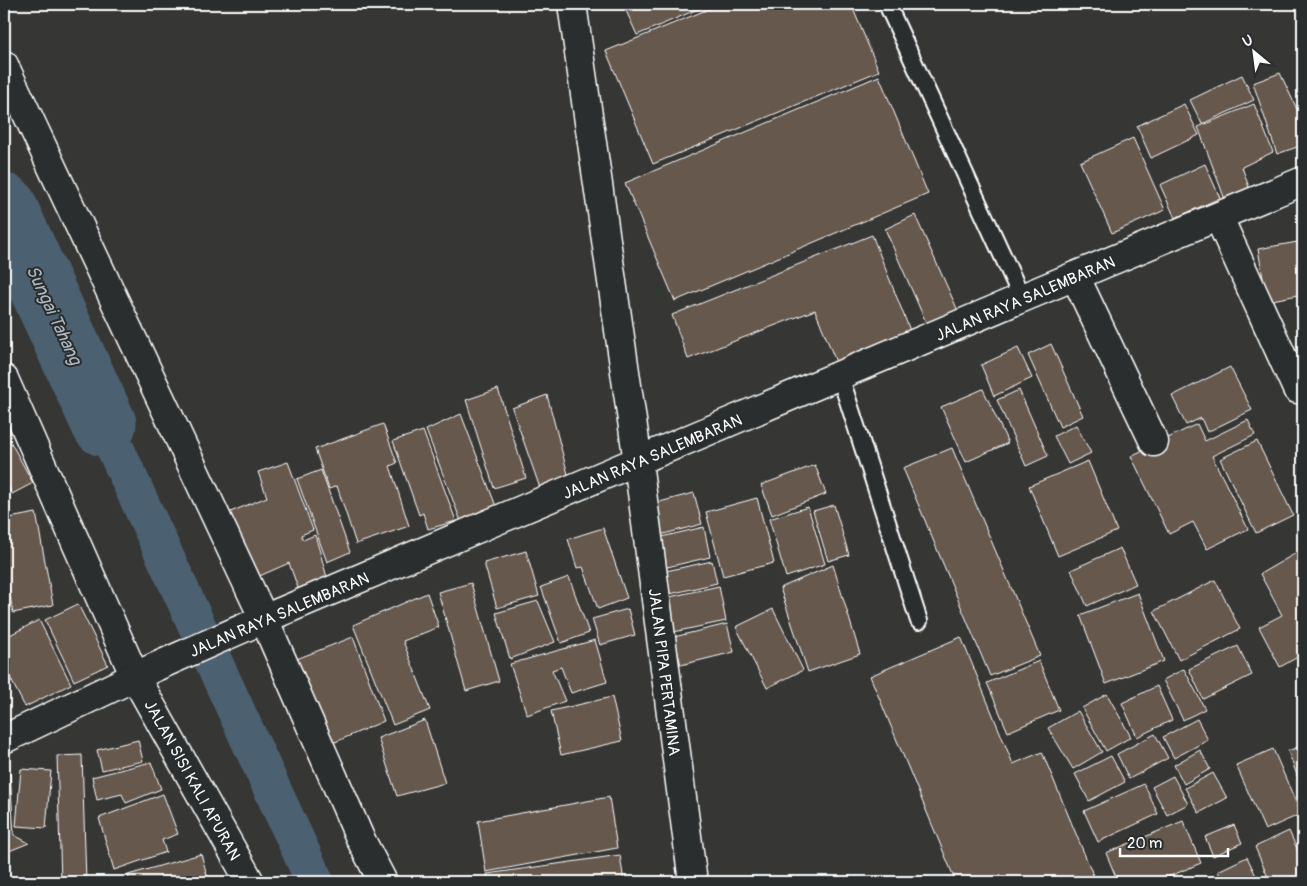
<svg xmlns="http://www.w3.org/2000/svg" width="1307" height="886" font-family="Pangolin,sans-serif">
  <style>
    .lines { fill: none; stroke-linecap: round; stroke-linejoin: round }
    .canal { stroke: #4c606f; stroke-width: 38 }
    .river { stroke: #4c606f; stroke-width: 65 }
    .building { fill: #66584e; stroke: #fff }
    .lane-casing { stroke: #fff; stroke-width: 20 }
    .street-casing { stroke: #fff; stroke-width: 31 }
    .secondary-casing { stroke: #fff; stroke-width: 31 }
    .lane { stroke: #2a2d2e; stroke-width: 16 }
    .street { stroke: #2a2d2e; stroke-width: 28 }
    .secondary { stroke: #2a2d2e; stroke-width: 28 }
    .labels { text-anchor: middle; stroke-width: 4; stroke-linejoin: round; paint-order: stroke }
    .street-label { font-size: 16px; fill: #fff; stroke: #2a2d2e }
    .water-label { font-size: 18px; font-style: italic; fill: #aeb7be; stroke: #2a2d2e }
  </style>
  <rect width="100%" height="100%" fill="#363634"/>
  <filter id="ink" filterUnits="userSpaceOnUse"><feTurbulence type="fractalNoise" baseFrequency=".02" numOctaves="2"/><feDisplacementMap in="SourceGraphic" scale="10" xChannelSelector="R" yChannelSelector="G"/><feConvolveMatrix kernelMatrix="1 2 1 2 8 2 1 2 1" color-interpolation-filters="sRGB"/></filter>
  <g filter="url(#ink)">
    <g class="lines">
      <path class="canal" d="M104 424 315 882"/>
      <path class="river" d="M4 206 104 424"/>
    </g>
    <g class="building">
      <path d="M623 4H710L637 35Z"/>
      <path d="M721 4H851L879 71 653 164 606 51Z"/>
      <path d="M1280 73 1303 122V145L1277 154 1253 83Z"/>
      <path d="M1242 75 1254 100 1202 124 1190 100Z"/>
      <path d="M879 76 928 194 675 301 625 183Z"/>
      <path d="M1184 104 1199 135 1151 158 1137 126Z"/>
      <path d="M1254 104 1273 152 1242 167 1252 196 1227 205 1198 127Z"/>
      <path d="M1133 138 1165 210 1112 233 1080 162Z"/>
      <path d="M1205 164 1220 198 1175 218 1160 185Z"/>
      <path d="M915 215 959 313 928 327 885 229Z"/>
      <path d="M872 235 911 333 836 362 815 310 688 359 672 315Z"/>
      <path d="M1303 241V294L1267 301 1258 249Z"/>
      <path d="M1051 344 1083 416 1060 427 1028 355Z"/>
      <path d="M1018 348 1032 378 994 396 981 365Z"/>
      <path d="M1230 367 1252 410 1207 432 1201 418 1186 425 1172 396Z"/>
      <path d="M498 389 526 478 494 488 466 400Z"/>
      <path d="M983 389 1008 443 966 462 941 407Z"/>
      <path d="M1019 390 1048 456 1026 466 997 400Z"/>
      <path d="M547 395 570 482 541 491 512 408Z"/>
      <path d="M4 400 20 429 4 435Z"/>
      <path d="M461 414 497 509 462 524 426 430Z"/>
      <path d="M1248 420 1255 435 1212 456 1248 529 1207 549 1193 522 1169 534 1131 456 1197 424 1205 441Z"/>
      <path d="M383 424 397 463 390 466 409 526 356 544 337 486 329 489 315 449Z"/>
      <path d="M1076 425 1091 453 1068 464 1054 436Z"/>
      <path d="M423 431 456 521 428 529 423 513 419 515 393 441Z"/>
      <path d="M9 439 33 483 12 494 4 478V442Z"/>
      <path d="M1257 441 1293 515 1256 533 1220 459Z"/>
      <path d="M952 448 1040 656 990 676 903 468Z"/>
      <path d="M1088 461 1117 531 1058 556 1029 486Z"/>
      <path d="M288 462 313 530 301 535 303 540 315 535 328 581 299 591 289 563 255 578 228 513 267 497 258 472Z"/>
      <path d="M815 465 826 494 772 515 761 485Z"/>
      <path d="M321 470 350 552 327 562 297 479Z"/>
      <path d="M694 493 702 524 656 536 648 505Z"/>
      <path d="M757 498 774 563 723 576 706 512Z"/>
      <path d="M834 505 849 555 828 561 813 511Z"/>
      <path d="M808 507 825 564 786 577 769 519Z"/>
      <path d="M36 513 53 605 13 613 4 563V519Z"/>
      <path d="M704 527 710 557 663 568 657 538Z"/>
      <path d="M603 528 627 598 598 609 583 567 577 568 568 539Z"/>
      <path d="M1120 548 1136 584 1087 606 1071 570Z"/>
      <path d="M1303 549V654L1280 667 1259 627 1282 615 1260 574Z"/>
      <path d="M526 551 539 596 497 608 484 563Z"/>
      <path d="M712 561 717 583 670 594 666 571Z"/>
      <path d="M833 565 860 654 808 672 780 588Z"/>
      <path d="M569 577 589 633 561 643 541 587Z"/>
      <path d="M1215 580 1240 629 1179 660 1154 611Z"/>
      <path d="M471 583 499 681 466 691 438 592Z"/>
      <path d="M719 586 726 621 664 634 656 600Z"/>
      <path d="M427 593 439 627 403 641 430 710 393 725 353 625Z"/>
      <path d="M1138 593 1164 661 1106 684 1080 615Z"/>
      <path d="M538 601 555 642 510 659 496 613Z"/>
      <path d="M78 604 108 665 74 681 45 620Z"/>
      <path d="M628 609 635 635 600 645 592 619Z"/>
      <path d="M773 609 803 670 767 688 736 627Z"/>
      <path d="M39 620 71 684 25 707 4 666V638Z"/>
      <path d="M727 624 734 652 681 665 674 637Z"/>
      <path d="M353 637 384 721 333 743 322 717 312 720 289 662Z"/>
      <path d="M961 637 1013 764 1042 752 1096 882H956L870 676Z"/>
      <path d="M595 640 607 682 571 693 561 667 552 670 565 701 527 715 510 664Z"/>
      <path d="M1238 646 1252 675 1203 699 1189 669Z"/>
      <path d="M1039 661 1059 710 1008 732 987 683Z"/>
      <path d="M1184 669 1205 709 1183 720 1163 680Z"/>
      <path d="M1157 686 1172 720 1137 737 1122 703Z"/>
      <path d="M1107 694 1131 737 1106 751 1082 708Z"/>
      <path d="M612 697 622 741 561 755 551 711Z"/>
      <path d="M1078 711 1102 752 1073 769 1048 728Z"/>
      <path d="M1197 719 1208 740 1174 758 1163 737Z"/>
      <path d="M425 720 445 783 397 796 378 738Z"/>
      <path d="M1155 734 1168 758 1129 779 1117 754Z"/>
      <path d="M138 740 143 761 102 770 97 750Z"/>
      <path d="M1303 745V791L1288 751Z"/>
      <path d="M1273 749 1301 814 1265 830 1236 765Z"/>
      <path d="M1200 750 1210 769 1184 784 1174 765Z"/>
      <path d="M82 755 86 882H61L57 756Z"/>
      <path d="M1111 756 1125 782 1089 801 1075 774Z"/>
      <path d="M151 762 161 789 126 803 122 794 97 800 92 777Z"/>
      <path d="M21 769 51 771 46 828 16 826Z"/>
      <path d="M10 773 14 835 29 843 4 853V776Z"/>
      <path d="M1213 773 1227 798 1199 813 1185 788Z"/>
      <path d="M1173 776 1188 804 1167 815 1152 787Z"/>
      <path d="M1144 784 1158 814 1098 842 1084 811Z"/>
      <path d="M163 794 178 834 162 840 166 852 114 870 99 818Z"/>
      <path d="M609 797 617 848 486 872 478 821Z"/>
      <path d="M1183 821 1201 863 1156 882H1118L1106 853Z"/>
      <path d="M1234 825 1242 843 1213 856 1205 837Z"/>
      <path d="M1289 831 1303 862V882H1270L1255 847Z"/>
      <path d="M201 854 209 882H130L128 875Z"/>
      <path d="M620 855 624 882H488L487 874Z"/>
      <path d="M1247 857 1259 882H1223L1218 871Z"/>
    </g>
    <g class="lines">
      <g class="lane-casing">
        <g id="lane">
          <path d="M887 4 1022 298"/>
          <path d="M840 376 919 621"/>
        </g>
      </g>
      <g class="street-casing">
        <g id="street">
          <path d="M572 4 638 462 693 882"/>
          <path d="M4 65 264 619 360 838 383 882"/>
          <path d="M1219 218 1297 389"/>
          <path d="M1075 276 1154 442"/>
          <path d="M4 379 135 677 250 882"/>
        </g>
      </g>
      <g class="secondary-casing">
        <path id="secondary" d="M4 739 153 668 264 619 1022 298 1303 181"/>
      </g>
      <use href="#lane" class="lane"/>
      <use href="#street" class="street"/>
      <use href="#secondary" class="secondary"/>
    </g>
  </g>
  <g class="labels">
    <g class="street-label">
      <text transform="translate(1025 298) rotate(-23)" y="6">JALAN RAYA SALEMBARAN</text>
      <text transform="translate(652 456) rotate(-23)" y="6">JALAN RAYA SALEMBARAN</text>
      <text transform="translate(279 614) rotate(-23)" y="6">JALAN RAYA SALEMBARAN</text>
      <text transform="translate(665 672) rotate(83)" y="6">JALAN PIPA PERTAMINA</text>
      <text transform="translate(193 780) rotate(61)" y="6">JALAN SISI KALI APURAN</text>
    </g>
    <g class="water-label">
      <text transform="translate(54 315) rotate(65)" y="6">Sungai Tahang</text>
    </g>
  </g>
  <rect width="1307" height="886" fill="none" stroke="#2a2d2e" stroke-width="20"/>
  <rect x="10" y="10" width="1287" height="866" fill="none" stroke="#fff" stroke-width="2" filter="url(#ink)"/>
  <g transform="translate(1254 52) rotate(331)" stroke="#2a2d2e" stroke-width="4" paint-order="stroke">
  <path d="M0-4L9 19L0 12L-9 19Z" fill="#ffffff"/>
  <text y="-8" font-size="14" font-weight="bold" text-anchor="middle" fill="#ffffff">U</text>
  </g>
  <path d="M1120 848v8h108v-8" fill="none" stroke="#ffffff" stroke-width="2.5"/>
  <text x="1127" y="848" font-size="15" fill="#ffffff" stroke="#2a2d2e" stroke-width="4" paint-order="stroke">20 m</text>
</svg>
